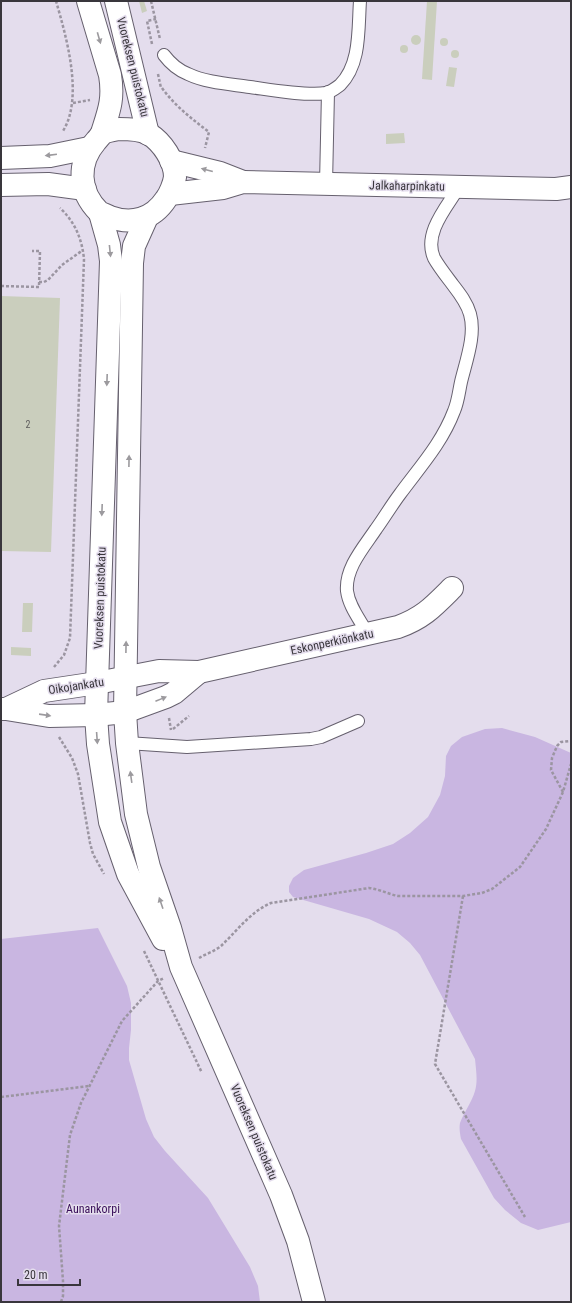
<svg xmlns="http://www.w3.org/2000/svg" width="572" height="1303" font-family="'Roboto Condensed',sans-serif">
  <style>
    .green { fill: #c9b6e1 }
    .building { fill: #cacebd }
    .lines { fill: none; stroke-linecap: round; stroke-linejoin: round }
    .service-casing { stroke: #66606e; stroke-width: 14 }
    .minor-casing { stroke: #66606e; stroke-width: 24 }
    .secondary-casing { stroke: #66606e; stroke-width: 24 }
    .path { stroke: #9b95a1; stroke-width: 2.5; stroke-dasharray: 3 2; stroke-linecap: butt }
    .service { stroke: #fff; stroke-width: 12 }
    .minor { stroke: #fff; stroke-width: 22 }
    .secondary { stroke: #fff; stroke-width: 22 }
    .oneway { fill: #9c9a9e }
    .labels { text-anchor: middle; stroke-width: 3; stroke-linejoin: round; paint-order: stroke }
    .number-label { font-size: 10px; fill: #5d5c5c }
    .street-label { font-size: 12px; fill: #39363c; stroke: #e4dded }
    .park-label { font-size: 12px; fill: #390e59; stroke: #e4dded }
  </style>
  <rect width="100%" height="100%" fill="#e4dded"/>
  <g class="green">
    <path d="M502 728 535 737 571 753V1222L538 1230 521 1223 505 1210 494 1198 461 1139C460 1134 459 1128 460 1123 464 1112 472 1102 475 1091 478 1081 476 1070 475 1059L420 955 410 943 397 932 369 919 293 897 289 892V886L293 878 304 870 366 853 393 844 410 833 428 817 440 795 445 776 446 756 451 746 462 737 485 729Z"/>
    <path d="M98 928 127 986 131 1003V1030L129 1048V1060L146 1119 154 1137 165 1151 208 1198 250 1267 258 1286 260 1302H1V939Z"/>
  </g>
  <g class="building">
    <path d="M139 1H144L147 11 142 13Z"/>
    <path d="M427 1H437L432 80 422 79Z"/>
    <circle cx="416" cy="40" r="5"/>
    <circle cx="444" cy="42" r="4"/>
    <circle cx="404" cy="49" r="4"/>
    <circle cx="455" cy="54" r="4"/>
    <path d="M449 67 457 68 454 87 446 86Z"/>
    <path d="M404 133 405 143 386 144V134Z"/>
    <path d="M1 296 60 298 51 552 1 551Z"/>
    <path d="M23 603H33L32 632H22Z"/>
    <path d="M11 647 31 648V656L11 655Z"/>
  </g>
  <g class="lines">
    <g class="service-casing">
      <g id="service">
        <path d="M164 55C170 63 178 70 188 74 207 83 230 84 250 87 272 90 305 96 326 93 331 92 336 88 340 85 361 64 358 29 360 1"/>
        <path d="M326 184 328 92"/>
        <path d="M368 635C361 621 349 607 347 591 345 568 364 547 376 529 384 518 391 506 400 494 419 468 442 443 454 411 458 402 459 391 461 382 466 361 476 335 470 314 467 303 460 294 453 285 447 277 439 267 434 258 423 233 447 207 459 187"/>
        <path d="M127 743 187 747 311 739 321 737 358 721"/>
      </g>
    </g>
    <g class="minor-casing">
      <g id="minor">
        <path d="M1 158 50 156 89 148"/>
        <path d="M171 161 220 173 243 182"/>
        <path d="M1 185 48 184 85 189"/>
        <path d="M170 194 223 188 243 182 556 189 571 187"/>
        <path d="M1 709H6L44 691 97 683 159 671 199 672 398 627C423 618 433 607 452 588"/>
        <path d="M6 709 49 716 96 715 125 712 166 697 174 693 199 672"/>
      </g>
    </g>
    <g class="secondary-casing">
      <g id="secondary">
        <path d="M88 1 110 75C114 99 109 111 102 133"/>
        <path d="M116 1 148 134"/>
        <path d="M119 129C129 129 140 129 149 134 162 142 175 161 175 177 174 184 170 194 166 199 153 219 132 225 110 217 107 215 102 214 99 212 78 191 77 163 96 141 98 139 100 136 102 134 106 131 114 130 119 129Z"/>
        <path d="M100 213 109 245 111 261 96 715 98 744 110 822 128 874 163 939"/>
        <path d="M147 217 134 246 132 263 125 712 127 743 136 814 149 867 170 928 181 967 281 1195 298 1241 314 1302"/>
      </g>
    </g>
    <g class="path">
      <path d="M56 1C66 36 84 97 63 131"/>
      <path d="M151 1 160 39"/>
      <path d="M152 44 147 21 156 19"/>
      <path d="M158 74 161 88"/>
      <path d="M162 88C175 106 192 119 209 132L205 148"/>
      <path d="M73 103 90 100"/>
      <path d="M39 282H44L48 280 62 265 83 250"/>
      <path d="M1 286 39 287 40 251H32"/>
      <path d="M54 667 64 655 70 638 84 259C82 239 75 222 60 208"/>
      <path d="M169 718 171 730"/>
      <path d="M173 729 189 716"/>
      <path d="M59 737 72 758 78 774 90 843 93 854 104 874"/>
      <path d="M563 792 551 770 552 758 557 746 561 742 571 741"/>
      <path d="M463 896 435 1064 525 1217"/>
      <path d="M144 951 202 1073"/>
      <path d="M199 958C206 954 215 951 221 946 237 931 250 912 271 903L369 888C379 889 388 894 398 896H463L482 893 492 889 520 867 546 829 563 792 571 764"/>
      <path d="M1 1097 89 1086"/>
      <path d="M61 1302 63 1296V1281L59 1226 70 1135 81 1103 122 1021 158 981 164 978"/>
    </g>
    <use href="#service" class="service"/>
    <use href="#minor" class="minor"/>
    <use href="#secondary" class="secondary"/>
  </g>
  <defs><path id="oneway-solid" d="M-6-.8H1V-3.2L6.5 0L1 3.2V.8H-6Z"/></defs>
  <g class="oneway">
    <use href="#oneway-solid" transform="translate(99 38) rotate(74)"/>
    <use href="#oneway-solid" transform="translate(51 155) rotate(173)"/>
    <use href="#oneway-solid" transform="translate(207 170) rotate(-165)"/>
    <use href="#oneway-solid" transform="translate(110 251) rotate(84)"/>
    <use href="#oneway-solid" transform="translate(107 380) rotate(92)"/>
    <use href="#oneway-solid" transform="translate(129 461) rotate(-89)"/>
    <use href="#oneway-solid" transform="translate(102 510) rotate(92)"/>
    <use href="#oneway-solid" transform="translate(126 647) rotate(-89)"/>
    <use href="#oneway-solid" transform="translate(161 699) rotate(-22)"/>
    <use href="#oneway-solid" transform="translate(45 715) rotate(8)"/>
    <use href="#oneway-solid" transform="translate(97 738) rotate(86)"/>
    <use href="#oneway-solid" transform="translate(131 777) rotate(-98)"/>
    <use href="#oneway-solid" transform="translate(161 903) rotate(-109)"/>
  </g>
  <g class="labels">
    <g class="number-label">
      <text x="28" y="428">2</text>
    </g>
    <g class="street-label">
      <text transform="translate(133 67) rotate(76)" y="4">Vuoreksen puistokatu</text>
      <text transform="translate(407 186) rotate(1)" y="4">Jalkaharpinkatu</text>
      <text transform="translate(100 598) rotate(-88)" y="4">Vuoreksen puistokatu</text>
      <text transform="translate(332 642) rotate(-12)" y="4">Eskonperkiönkatu</text>
      <text transform="translate(76 686) rotate(-9)" y="4">Oikojankatu</text>
      <text transform="translate(254 1132) rotate(67)" y="4">Vuoreksen puistokatu</text>
    </g>
    <g class="park-label">
      <text x="93" y="1213">Aunankorpi</text>
    </g>
  </g>
  <rect width="572" height="1303" fill="none" stroke="#39363c" stroke-width="4"/>
  <path d="M18 1279v6h62v-6" fill="none" stroke="#39363c" stroke-width="2"/>
  <text x="24" y="1279" font-size="12" fill="#39363c" stroke="#e4dded" stroke-width="3" paint-order="stroke">20 m</text>
</svg>
